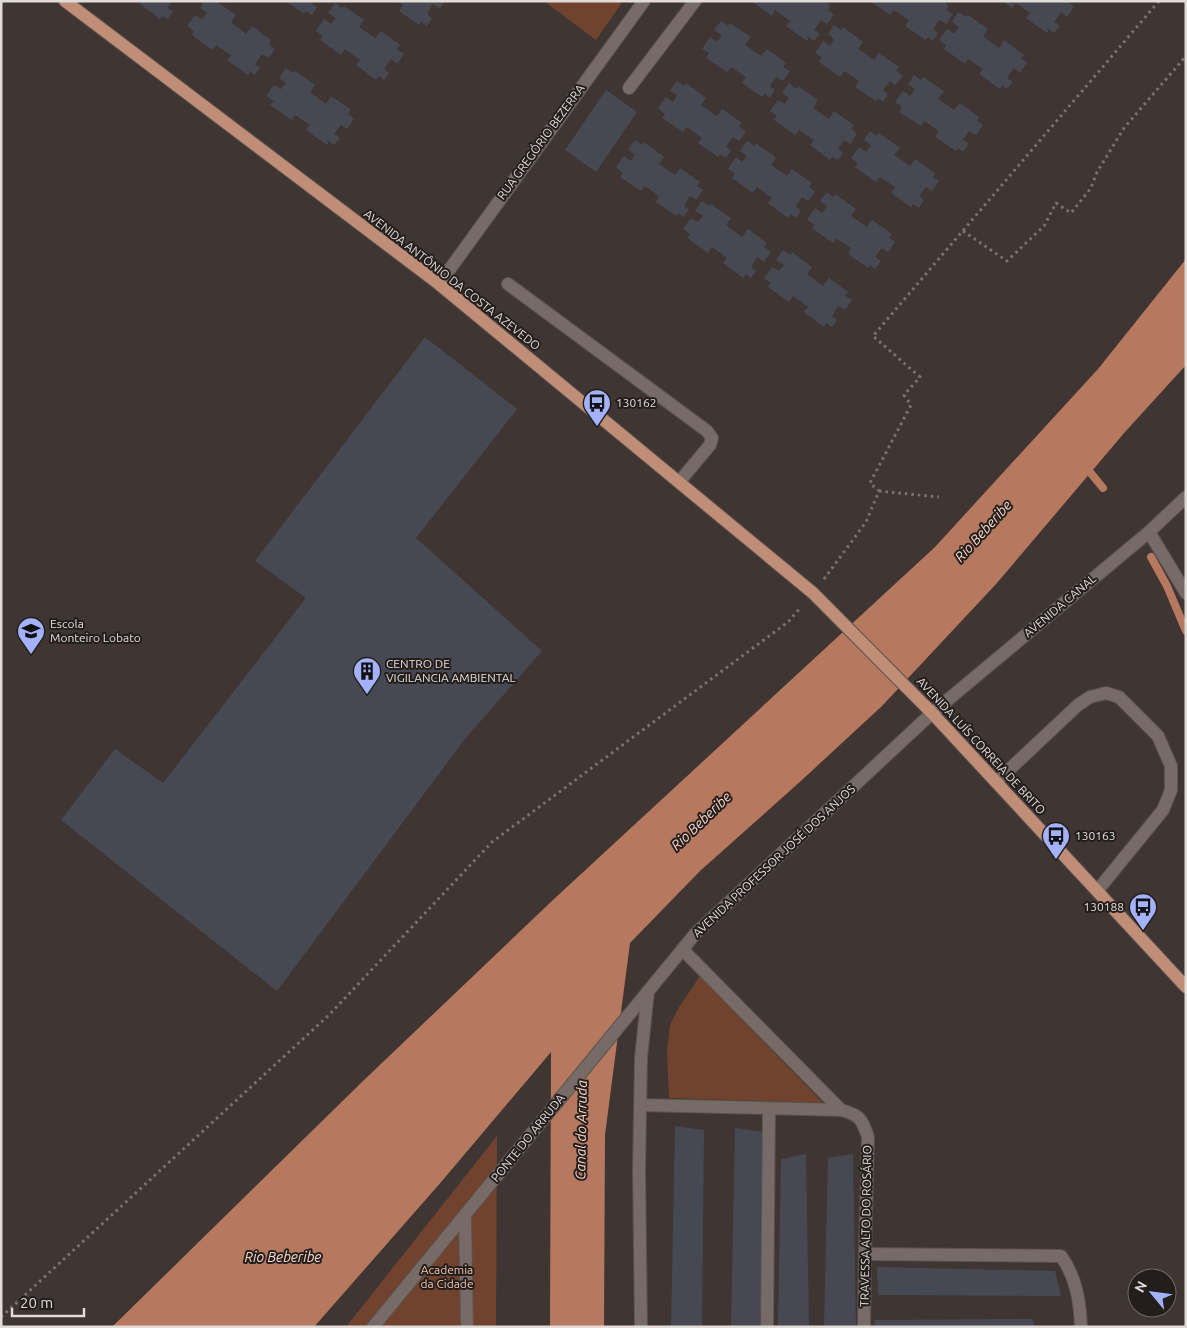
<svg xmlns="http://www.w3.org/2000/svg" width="1187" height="1328" font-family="Ubuntu,sans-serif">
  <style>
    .green { fill: #71432f }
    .water { fill: #b6795f }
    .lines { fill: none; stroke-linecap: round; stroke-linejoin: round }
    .stream { stroke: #b6795f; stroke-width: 8 }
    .building { fill: #474952 }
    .minor-casing { stroke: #5b524f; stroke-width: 14 }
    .major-casing { stroke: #5b524f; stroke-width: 14 }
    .path { stroke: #7c7370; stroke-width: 3; stroke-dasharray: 2.5 4; stroke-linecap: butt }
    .minor { stroke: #766b66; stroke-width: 12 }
    .major { stroke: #c08d77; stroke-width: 12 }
    .labels { text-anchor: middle; stroke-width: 4; stroke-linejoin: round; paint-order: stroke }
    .street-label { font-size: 12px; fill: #e2dcd9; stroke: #231e1c }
    .poi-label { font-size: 12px; fill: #e2dcd9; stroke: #231e1c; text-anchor: start }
    .park-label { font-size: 12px; fill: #f7c1ab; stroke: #231e1c }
    .water-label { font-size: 14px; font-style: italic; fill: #fdd8c9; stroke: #231e1c }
  </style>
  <rect width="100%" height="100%" fill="#3f3532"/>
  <g class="green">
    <path d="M544 1H623L596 40Z"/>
    <path d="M700 976 823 1103 669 1098 667 1051 670 1025 679 1007Z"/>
    <path d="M497 1136 496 1327H346Z"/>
  </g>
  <path class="water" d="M1186 259V365L1125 432 997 583 882 706 802 780 700 871 630 943 605 1135 604 1327H550L551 1052 442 1181 314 1327H112L363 1081 554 899 935 547 1098 369Z"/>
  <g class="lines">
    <g class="stream">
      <path d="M1085 466 1103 488"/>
      <path d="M1151 557 1167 586 1186 631"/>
    </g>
  </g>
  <g class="building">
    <path d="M142 1H172L167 8 173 11 168 19 162 16 160 19 140 4Z"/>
    <path d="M204 1H210L213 3 216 1 236 15 231 22 246 34 252 26 271 40 269 44 275 49 268 58 262 54 255 64 260 68 255 75 250 71 248 75 227 60 231 55 216 45 212 50 192 35 194 31 187 26 195 15 202 19 207 13 200 8Z"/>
    <path d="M286 1H314L312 4 317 7 312 15 306 11 304 14Z"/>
    <path d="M397 1H445L440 9 433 4 427 14 432 18 427 26 421 22 419 25 399 11 403 5Z"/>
    <path d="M751 1H824L831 6 828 10 834 15 827 24 821 20 814 30 820 34 814 41 809 37 807 41 786 26 790 21 775 10 772 16Z"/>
    <path d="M870 1H943L949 6 946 10 953 14 946 24 940 20 933 29 938 33 933 41 928 37 926 40 905 26 909 20 894 10 890 15Z"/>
    <path d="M1003 1H1069L1068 2 1074 7 1067 17 1061 12 1054 22 1060 26 1054 33 1049 29 1047 33 1026 18 1030 13 1016 3 1012 8Z"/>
    <path d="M335 3 342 8 344 6 364 20 359 27 375 38 381 31 400 45 397 49 404 54 397 64 391 59 384 69 389 73 384 80 379 76 376 80 356 65 360 60 345 49 341 55 320 40 323 36 316 31 324 19 331 24 336 18 328 13Z"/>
    <path d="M958 12 966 17 968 15 988 29 983 36 999 48 1004 40 1024 55 1021 58 1027 63 1020 73 1014 68 1007 78 1013 82 1007 89 1002 86 1000 89 979 74 983 69 968 59 965 64 944 49 946 45 939 40 947 29 954 34 959 27 952 22Z"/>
    <path d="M721 21 728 26 730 23 751 37 745 45 761 56 767 49 786 63 783 67 790 71 783 81 776 77 770 86 775 90 770 98 765 94 762 97 742 83 746 77 731 67 727 72 706 58 709 53 702 49 710 37 717 42 722 35 714 30Z"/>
    <path d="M834 25 841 30 843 27 863 42 858 49 874 60 879 53 899 67 896 71 903 76 895 85 890 81 883 90 888 94 883 102 878 98 876 101 855 87 859 81 844 71 840 77 819 62 822 57 815 53 823 41 830 46 834 39 828 34Z"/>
    <path d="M286 68 293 73 295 71 315 85 310 92 326 104 331 96 351 110 348 114 354 119 347 129 341 125 334 134 340 138 334 145 329 141 327 145 306 130 310 125 295 115 292 120 270 105 274 101 266 96 274 85 281 89 286 83 279 78Z"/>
    <path d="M914 75 921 80 923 77 944 91 938 99 954 110 960 103 979 117 977 121 983 125 976 135 969 131 963 140 969 144 963 152 958 148 956 151 935 137 939 131 924 121 921 126 899 112 902 107 895 102 903 91 910 96 915 89 908 84Z"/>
    <path d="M677 81 684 86 686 83 706 98 701 105 717 116 722 109 742 123 739 127 746 131 739 141 733 137 726 147 731 150 726 158 720 154 718 157 698 143 702 138 687 127 683 132 662 118 665 114 658 108 666 97 673 102 677 95 670 91Z"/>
    <path d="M789 83 796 89 798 86 818 100 813 108 829 119 834 111 854 125 851 129 857 134 850 144 844 140 838 149 843 153 838 160 832 157 830 160 810 145 814 140 799 130 795 135 774 120 777 116 770 111 778 100 785 104 789 98 782 93Z"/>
    <path d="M606 90 637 112 596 172 565 150Z"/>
    <path d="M870 131 877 136 879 133 900 148 894 155 910 166 915 159 935 173 933 177 939 181 932 191 926 187 919 196 924 200 919 208 913 204 911 207 891 193 895 187 880 177 876 182 855 167 858 163 851 158 859 147 866 152 871 145 864 140Z"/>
    <path d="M635 140 642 145 644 142 664 157 659 164 675 175 680 168 700 182 697 186 703 190 696 200 690 196 684 206 689 209 684 217 678 213 676 216 656 202 659 196 645 186 641 191 620 177 623 173 616 167 624 156 631 161 635 154 628 150Z"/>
    <path d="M747 141 754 146 756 143 776 158 771 165 787 176 792 169 812 183 809 187 815 192 808 201 802 197 796 206 801 210 796 218 790 214 788 218 768 203 772 198 757 187 753 193 732 178 735 174 728 169 736 157 742 162 747 156 740 151Z"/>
    <path d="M827 192 833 197 835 194 856 209 851 216 867 227 872 220 892 234 889 238 895 242 888 252 882 248 875 257 881 261 875 269 870 265 868 268 848 254 851 248 836 238 833 243 812 228 815 225 807 220 815 208 822 213 827 206 820 201Z"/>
    <path d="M702 201 709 206 711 204 731 218 726 225 742 237 748 229 767 243 764 247 771 252 764 262 757 257 751 267 756 271 751 278 746 274 743 278 723 263 727 258 712 247 708 253 687 238 690 234 683 229 691 218 698 222 703 216 695 211Z"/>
    <path d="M783 250 790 255 792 252 812 267 807 274 823 286 829 278 848 292 845 296 852 300 845 310 838 306 832 316 837 320 832 327 826 323 824 327 804 312 808 307 793 296 789 302 768 287 771 283 764 278 772 267 779 271 784 265 776 260Z"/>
    <path d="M425 337 517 409 416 538 542 651 465 739 277 991 61 820 115 749 163 783 306 598 255 561Z"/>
    <path d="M675 1126 704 1130 702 1327H671Z"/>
    <path d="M735 1128 764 1132 763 1327H731Z"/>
    <path d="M806 1154 809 1327H778L781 1159Z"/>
    <path d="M853 1154 856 1327H824L828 1158Z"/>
    <path d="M877 1267 1055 1271 1061 1296 878 1295Z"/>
    <path d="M1033 1319 1035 1327H875L874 1320Z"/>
  </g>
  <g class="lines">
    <g class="minor-casing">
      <g id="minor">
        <path d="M629 88 695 1"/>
        <path d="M439 284 644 1"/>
        <path d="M508 284 707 431 712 438 710 445 679 482"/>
        <path d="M1149 532 1186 593"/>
        <path d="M996 782 1078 705 1090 697 1106 693 1119 697 1158 736 1171 766V790L1163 810 1097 891"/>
        <path d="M683 950 841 1110"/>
        <path d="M640 1105 841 1110C860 1115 862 1119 868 1137L865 1254 864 1327"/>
        <path d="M465 1216 467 1327"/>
        <path d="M865 1254 1061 1256C1076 1277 1080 1301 1081 1327"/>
        <path d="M373 1327 695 934 932 713 1149 532 1186 497"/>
        <path d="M641 1327 639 1169 641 1058 648 991"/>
        <path d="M767 1327 769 1109"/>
      </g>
    </g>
    <g class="major-casing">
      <path id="major" d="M65 1 439 284 813 593 932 713 1186 987"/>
    </g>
    <g class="path">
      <path d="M963 231 1007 261 1044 226 1056 203 1071 213 1091 188 1097 172 1124 128 1186 56"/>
      <path d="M879 491 939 497"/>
      <path d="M824 579 866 522 879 491 870 483 911 405 904 395 920 377 873 336 1159 1"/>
      <path d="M1 1317 329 1015 492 842 788 622 801 607"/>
    </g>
    <use href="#minor" class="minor"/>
    <use href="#major" class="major"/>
  </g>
  <defs>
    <g id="bus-pin" transform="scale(1.4375)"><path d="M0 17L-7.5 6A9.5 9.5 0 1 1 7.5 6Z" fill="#a4b2fc" stroke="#231e1c"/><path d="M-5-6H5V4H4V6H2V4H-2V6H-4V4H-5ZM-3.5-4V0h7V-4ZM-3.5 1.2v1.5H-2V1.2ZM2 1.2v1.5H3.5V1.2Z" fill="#111"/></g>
    <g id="school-pin" transform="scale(1.4375)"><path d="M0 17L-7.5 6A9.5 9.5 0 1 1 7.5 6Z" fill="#a4b2fc" stroke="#231e1c"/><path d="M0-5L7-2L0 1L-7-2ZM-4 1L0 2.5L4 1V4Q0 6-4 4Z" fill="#111"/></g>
    <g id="building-pin" transform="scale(1.4375)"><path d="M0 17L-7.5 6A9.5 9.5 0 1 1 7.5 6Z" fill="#a4b2fc" stroke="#231e1c"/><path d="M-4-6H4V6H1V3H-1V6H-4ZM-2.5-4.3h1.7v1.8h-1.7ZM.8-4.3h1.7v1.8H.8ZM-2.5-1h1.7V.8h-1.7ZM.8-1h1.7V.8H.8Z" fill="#111"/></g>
  </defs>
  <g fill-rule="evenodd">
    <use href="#bus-pin" x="597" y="403"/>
    <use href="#school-pin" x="31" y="631"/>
    <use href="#building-pin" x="367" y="671"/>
    <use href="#bus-pin" x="1056" y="836"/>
    <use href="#bus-pin" x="1143" y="907"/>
  </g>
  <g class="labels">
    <g class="street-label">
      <text transform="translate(541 142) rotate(-54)" y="4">RUA GREGÓRIO BEZERRA</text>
      <text transform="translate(452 280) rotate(38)" y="4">AVENIDA ANTÔNIO DA COSTA AZEVEDO</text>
      <text transform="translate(1060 606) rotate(-40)" y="4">AVENIDA CANAL</text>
      <text transform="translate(981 746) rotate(47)" y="4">AVENIDA LUÍS CORREIA DE BRITO</text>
      <text transform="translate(774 861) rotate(-43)" y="4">AVENIDA PROFESSOR JOSÉ DOS ANJOS</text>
      <text transform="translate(528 1138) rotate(-51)" y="4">PONTE DO ARRUDA</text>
      <text transform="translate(866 1226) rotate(-89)" y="4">TRAVESSA ALTO DO ROSÁRIO</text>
    </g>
    <g class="poi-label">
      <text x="616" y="407">130162</text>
      <text x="50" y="628">Escola<tspan x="50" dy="14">Monteiro Lobato</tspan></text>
      <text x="386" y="668">CENTRO DE<tspan x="386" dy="14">VIGILANCIA AMBIENTAL</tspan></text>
      <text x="1075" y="840">130163</text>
      <text x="1124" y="911" text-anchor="end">130188</text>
    </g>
    <g class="park-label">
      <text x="447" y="1274">Academia<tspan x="447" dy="14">da Cidade</tspan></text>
    </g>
    <g class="water-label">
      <text transform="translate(983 531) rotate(-48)" y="5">Rio Beberibe</text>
      <text transform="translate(701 821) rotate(-44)" y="5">Rio Beberibe</text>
      <text transform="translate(581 1130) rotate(-89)" y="5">Canal do Arruda</text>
      <text x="283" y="1262">Rio Beberibe</text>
    </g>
  </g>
  <rect width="1187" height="1328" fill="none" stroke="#e2dcd9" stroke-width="5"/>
  <g transform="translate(1152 1293) rotate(299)"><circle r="24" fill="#231e1c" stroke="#6f6a68"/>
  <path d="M0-4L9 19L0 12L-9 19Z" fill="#a4b2fc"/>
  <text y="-8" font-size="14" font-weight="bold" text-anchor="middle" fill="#e2dcd9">N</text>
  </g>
  <path d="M12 1308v8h72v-8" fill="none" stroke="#e2dcd9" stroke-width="2.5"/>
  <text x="20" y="1308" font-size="15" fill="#e2dcd9" stroke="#231e1c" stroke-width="4" paint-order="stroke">20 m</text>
</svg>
